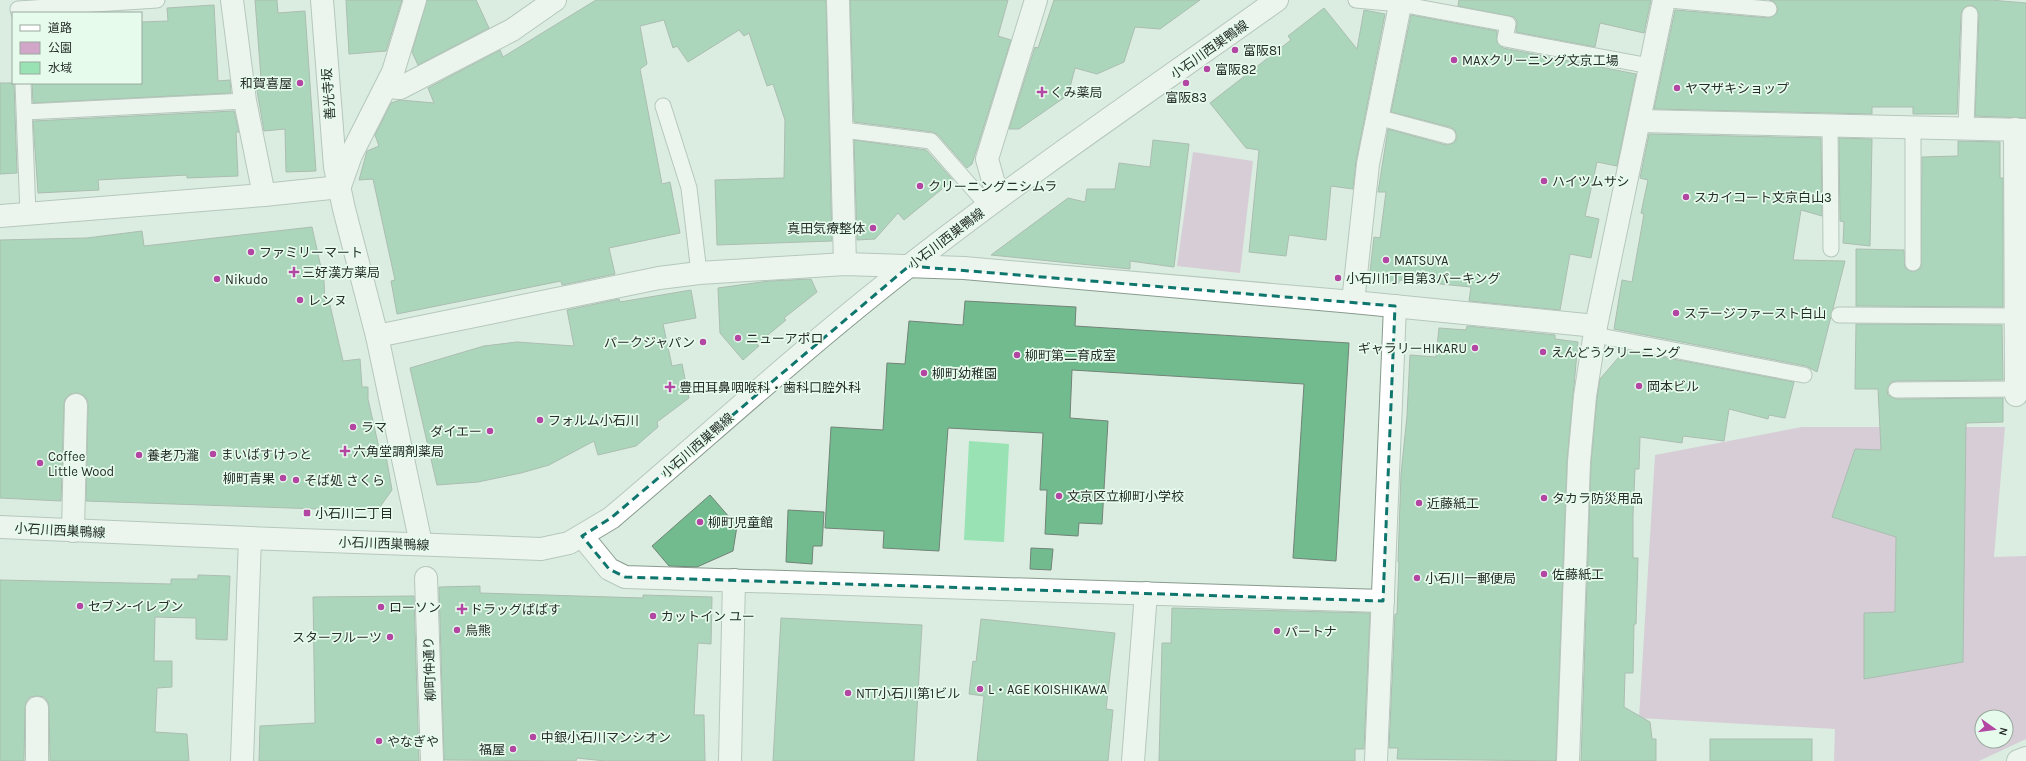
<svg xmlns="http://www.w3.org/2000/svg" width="2026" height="761" font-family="Karla,'Noto Sans JP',sans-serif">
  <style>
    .green { fill: #d2a6c9; fill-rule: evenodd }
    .water { fill: #98e2b4 }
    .building { fill: #72bb8f; stroke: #718377 }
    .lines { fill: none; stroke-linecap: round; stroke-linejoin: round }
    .service-casing { stroke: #889b8e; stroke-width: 17 }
    .pedestrian-casing { stroke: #889b8e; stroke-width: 24 }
    .minor-casing { stroke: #889b8e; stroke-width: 24 }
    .secondary-casing { stroke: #889b8e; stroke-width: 24 }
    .service { stroke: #fff; stroke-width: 15 }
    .pedestrian { stroke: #fff; stroke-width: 22 }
    .minor { stroke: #fff; stroke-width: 22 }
    .secondary { stroke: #fff; stroke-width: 22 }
    .marked { fill: none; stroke: #0f766e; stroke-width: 3; stroke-dasharray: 8 5; stroke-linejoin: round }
    .poi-dot { fill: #b345a3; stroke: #e7fbed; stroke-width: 1.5 }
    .labels { text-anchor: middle; stroke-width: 3.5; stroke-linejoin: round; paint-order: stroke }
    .street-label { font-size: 13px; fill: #262e29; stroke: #e7fbed }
    .poi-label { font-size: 13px; fill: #262e29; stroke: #e7fbed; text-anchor: start }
  </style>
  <rect width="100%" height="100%" fill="#daede0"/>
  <g class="green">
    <path d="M1193 152 1253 161 1240 273 1177 266Z"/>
    <path d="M1802 427H2005L1994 557 2026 556V739L1979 761H1834L1835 729 1639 718 1655 455ZM1982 717H2006V741H1982Z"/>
  </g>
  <path class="water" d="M969 441 1009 444 1004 542 964 540Z"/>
  <g class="building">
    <path d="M255 0H277L278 13 305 11 316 171 286 172 285 129 264 131 255 79 261 78Z"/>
    <path d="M346 0H402L386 51 349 54Z"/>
    <path d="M427 0H476L489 28 418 65 412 52Z"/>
    <path d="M596 0H826L832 241 717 245 715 180 784 178 785 120 773 84 767 86 749 33 744 36 739 30 688 62 677 46 673 48 664 20 640 26 647 64 640 69 662 184 670 182 680 233 609 248 615 274 562 285 561 281 397 314 391 281 395 280 373 179 359 180 367 151 379 146 375 135 391 103 400 100 434 103 428 88 500 50 503 57Z"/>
    <path d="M850 0H1008L998 36 1011 40 972 164 967 168 938 135 933 132 854 122Z"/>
    <path d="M1054 0H1200L1160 29 1135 27 1124 62 1097 74 1075 68 1068 95 1019 129H1009L1035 47 1038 48Z"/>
    <path d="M1459 0H1651L1644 33 1600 23 1595 47 1516 32 1517 21 1514 17 1458 6Z"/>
    <path d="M1769 0H1990L2026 3V118L1975 116 1979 14 1975 7 1970 5 1963 9 1961 14 1957 114H1913V107H1872V114L1654 109 1675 10 1769 18 1776 14 1778 9 1774 2Z"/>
    <path d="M214 5 218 81 230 80 231 93 33 103 32 83H141V22L168 21 167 8Z"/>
    <path d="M1324 8 1357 49 1364 10 1385 14 1356 162 1353 189 1331 186 1326 240 1289 235 1286 256 1249 252 1259 150 1246 148 1210 103 1291 40 1288 36Z"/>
    <path d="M1411 15 1497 31V42L1503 48 1636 74 1617 166 1597 162 1585 216 1599 219 1591 258 1570 254 1560 310 1469 301 1471 287 1399 280V283L1369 280 1374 237 1380 238 1386 192H1378L1388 129 1446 145 1454 143 1457 138 1455 130 1450 127 1391 112Z"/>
    <path d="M0 83H14L17 173 0 174Z"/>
    <path d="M234 111 239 132H236L238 176 187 178V175L98 180 99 190 38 193 33 121Z"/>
    <path d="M1649 134 1821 138 1822 216 1801 210 1793 260 1845 261 1817 372 1806 366 1614 329 1622 280 1632 282 1644 214 1641 213 1648 180 1640 178Z"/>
    <path d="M1839 138 1872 139 1870 246 1843 243 1844 222 1840 221Z"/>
    <path d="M854 140 926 150 953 180 904 220 898 213 875 239 857 240Z"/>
    <path d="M1153 140 1189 144 1174 267 1130 261V269L991 255 1068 198 1085 202 1087 189H1115L1119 163 1150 167Z"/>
    <path d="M1958 141 2000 142V178H2003V307L1856 306V249L1904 250 1905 268 1913 272 1921 268 1922 157 1958 156Z"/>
    <path d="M312 227 324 281 325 304 330 305 343 361 360 359 362 387H368V399L381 457 386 456 392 490 377 511 86 501 88 405 87 399 83 395 77 393 70 394 65 399 64 405 61 501 0 498V240L87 238 142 231 144 246Z"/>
    <path d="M811 279 817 292 784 318 786 320 757 344 759 346 743 360 720 333 718 288 769 281Z"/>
    <path d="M691 290 696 318 663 324 672 366 682 364 689 398 657 422 658 427 636 446 598 455 594 441 549 465 521 473 478 482 437 485 410 368 484 346 517 342 574 346 567 310 619 299 620 302Z"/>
    <path d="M965 301 1076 307 1075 326 1349 343 1336 561 1293 558 1304 384 1072 370 1070 418 1108 421 1102 524 1079 523 1078 536 1045 534 1047 490H1040L1043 433 948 428 939 551 883 548 884 531 825 528 831 427 883 430 887 363 905 364 909 321 963 325Z"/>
    <path d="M1856 324 2002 325 2003 380 1896 381 1891 382 1887 390 1888 395 1896 399 2003 398V422L1966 423 1963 662 1864 679V613L1895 612 1896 537 1832 517 1855 449 1881 450 1878 389H1855Z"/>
    <path d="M1467 326 1555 335V339L1578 342 1567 462 1556 761 1397 759 1398 748H1389L1395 614H1397L1399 562H1398L1401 474 1407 416 1410 355 1436 357 1439 328 1466 330Z"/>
    <path d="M1625 350 1794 382 1785 418 1769 415 1768 419 1729 409 1724 441 1683 436 1682 443 1640 437 1639 469H1635L1633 516V558H1638L1636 624H1634L1633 673H1625L1624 707 1650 722 1652 739H1656V761H1581L1591 463 1597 398 1600 379Z"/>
    <path d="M710 495 737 526 733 551 697 567 669 566 652 546Z"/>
    <path d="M788 510 824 512 822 546H813L812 564 786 562Z"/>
    <path d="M1031 548 1053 549 1051 570 1030 569Z"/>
    <path d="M198 575 230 576 227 640 196 639V618L155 617 154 661H172V687L157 688 155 732 187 734 189 761H50L49 708 48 702 44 697 37 696 30 697 26 702 25 708 24 761H0V580L171 584V579H198Z"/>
    <path d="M480 586V593L643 598V595L712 597 711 644 698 643 694 715H704L705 761H605L577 758 576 761 444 760 439 587Z"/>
    <path d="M414 596 419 761H259L260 726 315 723 313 597Z"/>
    <path d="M1172 608 1370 613 1364 749H1355V761H1159L1162 643H1171Z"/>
    <path d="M781 618 922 625 914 761H773Z"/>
    <path d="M981 619 1115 633 1106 709 1113 710 1108 761H977L984 696 969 694 973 661 976 662Z"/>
    <rect x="1710" y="739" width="102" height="22"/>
  </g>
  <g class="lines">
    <g class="service-casing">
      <g id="service">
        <path d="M1356 0 1400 4 1508 24 1505 39 1650 66"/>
        <path d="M1669 0 1769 9"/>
        <path d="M19 13 18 9 157 0"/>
        <path d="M23 83 28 215"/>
        <path d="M663 106 689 188 699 273"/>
        <path d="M25 112 245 101"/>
        <path d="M1377 117 1448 136"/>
        <path d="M1830 125 1831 249"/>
        <path d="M1913 127V263"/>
        <path d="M1966 128 1970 14"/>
        <path d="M843 130 931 141 988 206"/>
        <path d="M1839 315 2016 316"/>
        <path d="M1595 335 1804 375"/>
        <path d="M1896 390 2016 389"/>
      </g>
    </g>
    <g class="pedestrian-casing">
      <path id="pedestrian" d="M426 578 432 761"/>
    </g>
    <g class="minor-casing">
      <g id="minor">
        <path d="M232 0 245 101 264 195"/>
        <path d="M322 0 335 167 344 209 377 336 421 544"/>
        <path d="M838 0 845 264"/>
        <path d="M387 87 400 88 512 30 555 0"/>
        <path d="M1640 121 2026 130"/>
        <path d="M2015 129 2016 395"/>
        <path d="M340 186 351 155 393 72 415 0"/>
        <path d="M998 198 987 159 1036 0"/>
        <path d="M0 216 264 195 340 187"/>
        <path d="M1353 302 1368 164 1401 0"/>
        <path d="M377 336 659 278 699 273 845 264 964 268 1353 302 1596 326"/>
        <path d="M73 531 76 405"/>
        <path d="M582 536 609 569 625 577 1383 601"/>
        <path d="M37 761V708"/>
        <path d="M242 761 250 538"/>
        <path d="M730 761 734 580"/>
        <path d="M1133 761 1146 593"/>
        <path d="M1376 761 1395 306"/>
        <path d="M1568 761 1579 462 1585 396 1596 326 1664 0"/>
        <path d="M2018 761 2026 758"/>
      </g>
    </g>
    <g class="secondary-casing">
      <path id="secondary" d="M0 527 250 538 541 549 569 543 611 518C710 434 806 346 909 266 1028 173 1154 88 1277 0"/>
    </g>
    <use href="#service" class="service"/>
    <use href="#pedestrian" class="pedestrian"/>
    <use href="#minor" class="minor"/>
    <use href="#secondary" class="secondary"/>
  </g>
  <path d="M0 0H2026V761H0ZM909 266 1395 306 1383 601 625 577 609 569 582 536 611 518Z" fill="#daede0" fill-opacity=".55" fill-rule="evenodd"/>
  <path class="marked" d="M909 266 1395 306 1383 601 625 577 609 569 582 536 611 518Z"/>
  <g class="poi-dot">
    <circle cx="1235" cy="50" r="4"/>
    <circle cx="1454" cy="60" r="4"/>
    <circle cx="1207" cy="69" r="4"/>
    <circle cx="300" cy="83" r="4"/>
    <circle cx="1186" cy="83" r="4"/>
    <circle cx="1677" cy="88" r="4"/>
    <path d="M1040 86h4v4h4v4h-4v4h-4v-4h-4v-4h4z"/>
    <circle cx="1544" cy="181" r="4"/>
    <circle cx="920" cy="186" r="4"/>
    <circle cx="1686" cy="197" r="4"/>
    <circle cx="873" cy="228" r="4"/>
    <circle cx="251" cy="252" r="4"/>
    <circle cx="1386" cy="260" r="4"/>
    <path d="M292 266h4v4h4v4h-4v4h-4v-4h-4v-4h4z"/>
    <circle cx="1338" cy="278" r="4"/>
    <circle cx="217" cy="279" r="4"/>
    <circle cx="300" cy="300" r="4"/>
    <circle cx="1676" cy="313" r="4"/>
    <circle cx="738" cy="338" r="4"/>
    <circle cx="703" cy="342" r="4"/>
    <circle cx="1475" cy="348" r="4"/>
    <circle cx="1543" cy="352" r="4"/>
    <circle cx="1017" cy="355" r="4"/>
    <circle cx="924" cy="373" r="4"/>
    <circle cx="1639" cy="386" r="4"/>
    <path d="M668 381h4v4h4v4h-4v4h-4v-4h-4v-4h4z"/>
    <circle cx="540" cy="420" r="4"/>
    <circle cx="353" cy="427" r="4"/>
    <circle cx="490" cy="431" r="4"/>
    <path d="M343 445h4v4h4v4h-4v4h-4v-4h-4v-4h4z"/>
    <circle cx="213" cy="454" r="4"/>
    <circle cx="139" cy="455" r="4"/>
    <circle cx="40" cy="463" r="4"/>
    <circle cx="283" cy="478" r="4"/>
    <circle cx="296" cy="480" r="4"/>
    <circle cx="1059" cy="496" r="4"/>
    <circle cx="1544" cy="498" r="4"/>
    <circle cx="1419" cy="503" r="4"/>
    <rect x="303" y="509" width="8" height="8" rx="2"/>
    <circle cx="700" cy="522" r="4"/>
    <circle cx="1544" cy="574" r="4"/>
    <circle cx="1417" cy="578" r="4"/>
    <circle cx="80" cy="606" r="4"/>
    <circle cx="381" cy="607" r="4"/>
    <path d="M460 603h4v4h4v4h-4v4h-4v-4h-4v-4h4z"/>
    <circle cx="653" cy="616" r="4"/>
    <circle cx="457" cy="630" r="4"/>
    <circle cx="1277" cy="631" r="4"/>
    <circle cx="390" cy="637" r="4"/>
    <circle cx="980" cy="689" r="4"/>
    <circle cx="848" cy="693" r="4"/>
    <circle cx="533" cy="737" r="4"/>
    <circle cx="379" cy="741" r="4"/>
    <circle cx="513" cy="749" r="4"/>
  </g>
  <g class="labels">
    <g class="street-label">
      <text transform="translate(1209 49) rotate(-35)" y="5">小石川西巣鴨線</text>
      <text transform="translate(328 94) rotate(-94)" y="5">善光寺坂</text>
      <text transform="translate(946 238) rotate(-37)" y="5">小石川西巣鴨線</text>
      <text transform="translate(697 445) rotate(-41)" y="5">小石川西巣鴨線</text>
      <text transform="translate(60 530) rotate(3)" y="5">小石川西巣鴨線</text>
      <text transform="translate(384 543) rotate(2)" y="5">小石川西巣鴨線</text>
      <text transform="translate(429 669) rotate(-92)" y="5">柳町仲通り</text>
    </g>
    <g class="poi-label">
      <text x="1243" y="55">富阪81</text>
      <text x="1462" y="65">MAXクリーニング文京工場</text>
      <text x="1215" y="74">富阪82</text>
      <text x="292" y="88" text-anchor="end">和賀喜屋</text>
      <text x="1685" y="93">ヤマザキショップ</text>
      <text x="1050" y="97">くみ薬局</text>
      <text x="1186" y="102" text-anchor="middle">富阪83</text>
      <text x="1552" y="186">ハイツムサシ</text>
      <text x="928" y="191">クリーニングニシムラ</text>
      <text x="1694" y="202">スカイコート文京白山3</text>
      <text x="865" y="233" text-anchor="end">真田気療整体</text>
      <text x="259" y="257">ファミリーマート</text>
      <text x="1394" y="265">MATSUYA</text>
      <text x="302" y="277">三好漢方薬局</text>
      <text x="1346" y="283">小石川1丁目第3パーキング</text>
      <text x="225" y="284">Nikudo</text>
      <text x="308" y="305">レンヌ</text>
      <text x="1684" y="318">ステージファースト白山</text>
      <text x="746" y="343">ニューアポロ</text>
      <text x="695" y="347" text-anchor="end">パークジャパン</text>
      <text x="1467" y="353" text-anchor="end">ギャラリーHIKARU</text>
      <text x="1551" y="357">えんどうクリーニング</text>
      <text x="1025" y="360">柳町第二育成室</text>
      <text x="932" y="378">柳町幼稚園</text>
      <text x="1647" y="391">岡本ビル</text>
      <text x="679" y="392">豊田耳鼻咽喉科・歯科口腔外科</text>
      <text x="548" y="425">フォルム小石川</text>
      <text x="361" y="432">ラマ</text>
      <text x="482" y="436" text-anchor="end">ダイエー</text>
      <text x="353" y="456">六角堂調剤薬局</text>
      <text x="221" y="459">まいばすけっと</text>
      <text x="147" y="460">養老乃瀧</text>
      <text x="48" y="461">Coffee<tspan x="48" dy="15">Little Wood</tspan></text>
      <text x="275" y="483" text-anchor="end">柳町青果</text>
      <text x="304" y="485">そば処 さくら</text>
      <text x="1067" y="501">文京区立柳町小学校</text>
      <text x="1552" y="503">タカラ防災用品</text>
      <text x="1427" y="508">近藤紙工</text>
      <text x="315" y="518">小石川二丁目</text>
      <text x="708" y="527">柳町児童館</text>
      <text x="1552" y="579">佐藤紙工</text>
      <text x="1425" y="583">小石川一郵便局</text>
      <text x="88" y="611">セブン-イレブン</text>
      <text x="389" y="612">ローソン</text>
      <text x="470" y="614">ドラッグぱぱす</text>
      <text x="661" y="621">カットイン ユー</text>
      <text x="465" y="635">鳥熊</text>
      <text x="1285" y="636">パートナ</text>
      <text x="382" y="642" text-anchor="end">スターフルーツ</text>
      <text x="988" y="694">L・AGE KOISHIKAWA</text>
      <text x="856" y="698">NTT小石川第1ビル</text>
      <text x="541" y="742">中銀小石川マンシオン</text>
      <text x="387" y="746">やなぎや</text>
      <text x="505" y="754" text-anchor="end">福屋</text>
    </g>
  </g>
  <rect x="12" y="12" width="130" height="72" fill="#e7fbed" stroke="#9aa99f"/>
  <rect x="20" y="25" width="20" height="6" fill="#ffffff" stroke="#9aa99f"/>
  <text x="48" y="32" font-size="12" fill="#262e29">道路</text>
  <rect x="20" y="42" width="20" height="12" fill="#d2a6c9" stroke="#9aa99f"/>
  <text x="48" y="52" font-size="12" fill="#262e29">公園</text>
  <rect x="20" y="62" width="20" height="12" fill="#98e2b4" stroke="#9aa99f"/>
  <text x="48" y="72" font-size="12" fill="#262e29">水域</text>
  <g transform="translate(1994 729) rotate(104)"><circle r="19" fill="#e7fbed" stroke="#9aa99f"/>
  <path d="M0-3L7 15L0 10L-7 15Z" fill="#b345a3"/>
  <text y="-6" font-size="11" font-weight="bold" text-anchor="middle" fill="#262e29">N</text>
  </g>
</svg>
